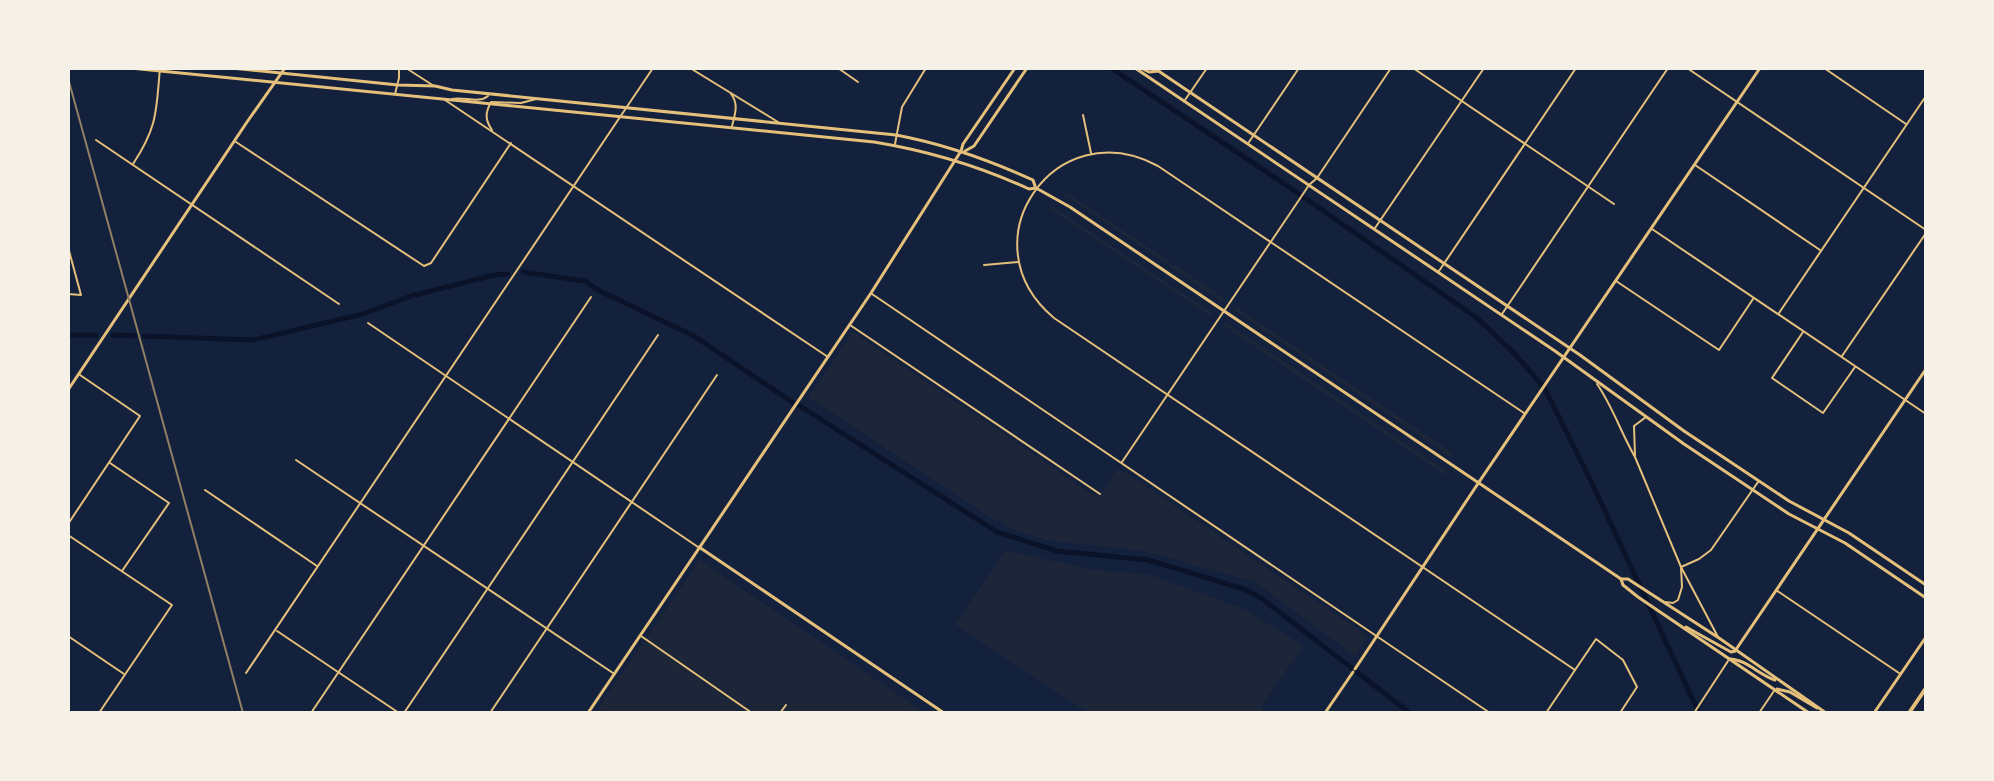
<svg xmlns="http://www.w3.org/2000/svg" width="1994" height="781" font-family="Ubuntu,sans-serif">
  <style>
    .green { fill: #1d2539 }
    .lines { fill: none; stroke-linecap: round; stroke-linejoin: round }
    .canal { stroke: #0b132b; stroke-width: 5 }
    .minor { stroke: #e5c07b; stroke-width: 2 }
    .tertiary { stroke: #e5c07b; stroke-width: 3 }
    .secondary { stroke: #e5c07b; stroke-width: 3 }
    .motorway { stroke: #e5c07b; stroke-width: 4 }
    .rail { stroke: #918062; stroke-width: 2 }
  </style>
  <rect width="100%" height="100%" fill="#14213d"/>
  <g class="green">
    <path d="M1067 193 1223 298V300L1221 301 1065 195Z"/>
    <path d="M1051 206 1213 314 1211 316 1049 208Z"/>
    <path d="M1236 307 1447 449 1453 454 1451 457 1247 319 1234 310Z"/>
    <path d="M1225 322 1449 473 1451 475 1442 473 1237 334 1224 325Z"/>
    <path d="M853 332 1098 498 1117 469 1126 473 1363 633 1367 638 1355 656 1255 582 1144 551 1046 540 1004 526 1005 524 998 519 996 521 811 399 809 397Z"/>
    <path d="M1006 550 1088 569 1151 575 1246 610 1303 646 1261 707 1269 713H1088L955 624Z"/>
    <path d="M700 560 925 713H595Z"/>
  </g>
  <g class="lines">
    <g class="canal">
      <path d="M1111 68 1292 189 1477 318 1513 352 1543 386 1554 407 1590 479 1699 713"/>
      <path d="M523 272 585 281 598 290 694 336 792 402"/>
      <path d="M68 335H96"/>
      <path d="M113 335 135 336"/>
      <path d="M144 336 253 340 363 314 411 296 494 275 507 274"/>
      <path d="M800 406 997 532 1057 551 1148 560 1244 589 1261 598 1410 713"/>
    </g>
    <g class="minor">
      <path d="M406 68 434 86"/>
      <path d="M690 68 778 122"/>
      <path d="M838 68 858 82"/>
      <path d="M1413 68 1614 204"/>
      <path d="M1687 68 1926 230"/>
      <path d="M1824 68 1906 124"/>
      <path d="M395 94 399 78V68"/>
      <path d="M731 94C739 104 735 114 732 126"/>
      <path d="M452 99C463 96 479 104 488 96"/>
      <path d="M445 100 828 357"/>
      <path d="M1185 100 1207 68"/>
      <path d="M1083 115 1091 153"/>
      <path d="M492 130C485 120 485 113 491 102L521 103 536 99"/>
      <path d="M96 140 339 304"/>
      <path d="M236 142 424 266 431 263 511 143"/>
      <path d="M1249 142 1299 68"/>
      <path d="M895 144 902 107 926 68"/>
      <path d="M133 164C158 126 156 111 160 68"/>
      <path d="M1695 165 1820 250"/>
      <path d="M1375 228 1484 68"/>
      <path d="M1652 229 1926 414"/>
      <path d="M68 247 81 295 68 294"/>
      <path d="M984 265 1018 262"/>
      <path d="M1439 271 1576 68"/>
      <path d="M1616 281 1719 350 1753 299"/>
      <path d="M872 294 1490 713"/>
      <path d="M1779 313 1926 96"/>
      <path d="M1502 314 1668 68"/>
      <path d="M368 323 698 547"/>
      <path d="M850 325 1100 494"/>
      <path d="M1803 332 1772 378 1823 413 1855 367"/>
      <path d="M1842 356 1926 233"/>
      <path d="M1597 384C1613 407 1621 433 1635 457L1681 567 1718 637"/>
      <path d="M1524 413 1158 166C1055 110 964 243 1054 318L1575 670"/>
      <path d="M1635 456 1634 426 1646 417"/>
      <path d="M296 460 613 673"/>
      <path d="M1122 462 1299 200 1309 185 1317 178 1391 68"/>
      <path d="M110 463 169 503 122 571"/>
      <path d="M205 490 317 566"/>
      <path d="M68 524 140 416 80 375"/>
      <path d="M68 535 172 605 99 713"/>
      <path d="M1776 590 1899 673"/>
      <path d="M1665 602 1673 603 1678 600 1682 587 1681 567 1699 559 1711 550 1758 482"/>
      <path d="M277 631 399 713"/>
      <path d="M68 636 124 674"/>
      <path d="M641 636 752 713"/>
      <path d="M246 673 653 68"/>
      <path d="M311 713 591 297"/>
      <path d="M404 713 658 335"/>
      <path d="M490 713 717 375"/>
      <path d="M780 713 786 705"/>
      <path d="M1546 713 1596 639 1623 660 1637 687 1620 713"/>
      <path d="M1694 713 1728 661"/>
      <path d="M1759 713 1774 691"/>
    </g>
    <g class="tertiary">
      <path d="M1135 68 1555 351 1684 444 1789 514 1845 543 1926 598"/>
      <path d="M1141 68 1149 72 1159 71"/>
      <path d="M1154 68 1580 355 1684 431 1789 501 1849 533 1926 585"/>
      <path d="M68 390 247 122 285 68"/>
      <path d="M699 547 944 713"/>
      <path d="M1735 651 1926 369"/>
      <path d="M1355 669 1479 482 1760 68"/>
      <path d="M1325 713 1353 672"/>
    </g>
    <g class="secondary">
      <path d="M130 68 874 142C929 151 979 166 1029 189L1036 188 1070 207 1621 579H1628L1719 638 1826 713"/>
      <path d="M231 68 398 85 435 86 452 90 896 135C944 144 989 160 1033 180L1035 186"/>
      <path d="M965 151 974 146 1027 68"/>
      <path d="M1621 579 1623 585 1638 597 1809 713"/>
      <path d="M1686 627 1731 652 1735 651"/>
      <path d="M1729 659C1746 659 1759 675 1775 680"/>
      <path d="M1777 689 1790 692 1817 708"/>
      <path d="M588 713 871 293 961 151 963 144 1015 68"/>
      <path d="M1874 713 1926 637"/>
    </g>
    <path class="motorway" d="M1909 713 1926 688"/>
    <path class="rail" d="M68 78 243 713"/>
  </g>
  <rect width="1994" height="781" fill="none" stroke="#f6f1e7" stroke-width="140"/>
</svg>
